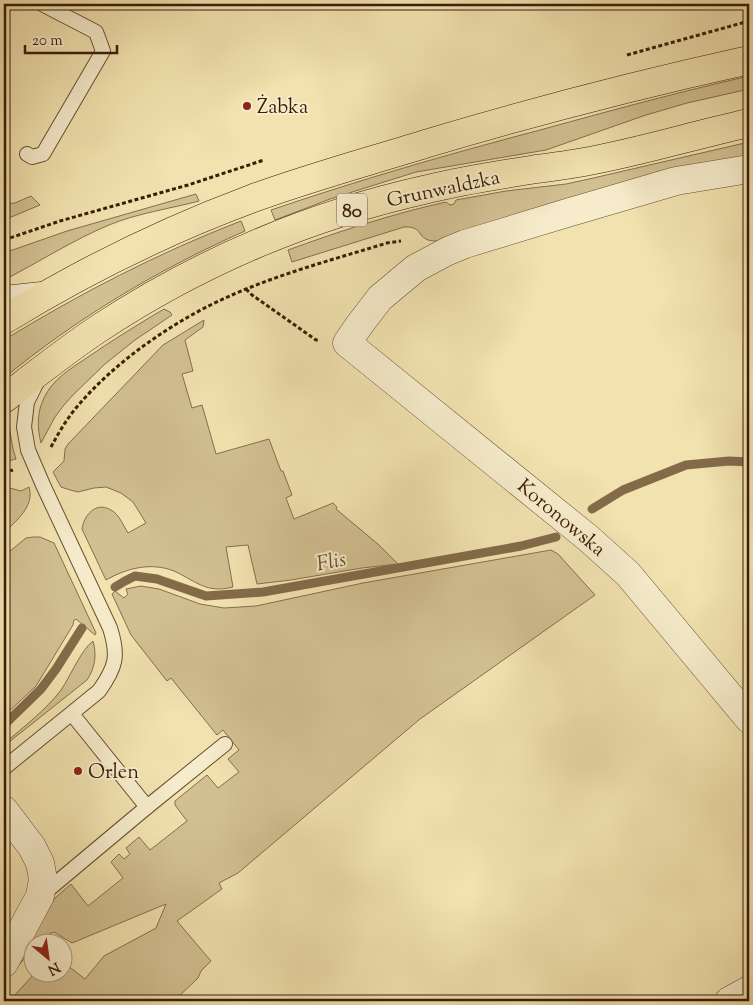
<svg xmlns="http://www.w3.org/2000/svg" width="753" height="1005" font-family="'Sorts Mill Goudy',serif">
  <style>
    .green { fill: #d2c092; stroke: #866e4c }
    .lines { fill: none; stroke-linecap: round; stroke-linejoin: round }
    .stream { stroke: #836b4a; stroke-width: 9 }
    .lane-casing { stroke: #684e31; stroke-width: 16 }
    .street-casing { stroke: #684e31; stroke-width: 29 }
    .secondary-casing { stroke: #3b1c07; stroke-width: 29 }
    .primary-casing { stroke: #3b1c07; stroke-width: 29 }
    .path { stroke: #3b1c07; stroke-width: 3; stroke-dasharray: 4 2.5; stroke-linecap: butt }
    .lane { stroke: #f6eccb; stroke-width: 14 }
    .street { stroke: #f6eccb; stroke-width: 28 }
    .secondary { stroke: #f6eccb; stroke-width: 28 }
    .primary { stroke: #f1e2af; stroke-width: 28 }
    .poi-dot { fill: #8f2418; stroke: #f6eccb; stroke-width: 2 }
    .labels { text-anchor: middle; stroke-width: 4; stroke-linejoin: round; paint-order: stroke }
    .shield { fill: #f6eccb; stroke: #735a42; stroke-width: 1 }
    .shield-label { font-size: 19px; font-weight: bold; fill: #3b1c07 }
    .poi-label { font-size: 20px; fill: #3b1c07; stroke: #f6eccb; text-anchor: start }
    .street-label { font-size: 20px; fill: #3b1c07; stroke: #f6eccb }
    .water-label { font-size: 21px; font-style: italic; fill: #654a2e; stroke: #f6eccb }
  </style>
  <rect width="100%" height="100%" fill="#f1e2af"/>
  <filter id="stains"><feTurbulence type="fractalNoise" baseFrequency=".004" numOctaves="4"/><feColorMatrix values="0 0 0 0 .2 0 0 0 0 .09 0 0 0 0 .02 0 0 0 .5 -.17"/></filter>
  <radialGradient id="worn" r=".72"><stop offset=".6" stop-color="#630" stop-opacity="0"/><stop offset="1" stop-color="#630" stop-opacity=".3"/></radialGradient>
  <g class="green">
    <path d="M749 76V89L687 103 646 115 546 150 416 172 330 199 275 220 271 210C359 180 449 154 540 130 609 111 679 92 749 76Z"/>
    <path d="M749 142V156L441 241C437 241 432 241 428 240 417 236 422 226 404 227L292 262 288 250C340 231 392 214 446 202L450 205 454 204 456 200 506 191 566 184 589 179Z"/>
    <path d="M196 194 199 201C169 209 138 213 109 225 73 240 39 262 4 280V253L67 231Z"/>
    <path d="M31 196 40 205 4 220V204L15 203Z"/>
    <path d="M241 221 245 231C159 269 77 318 4 378V340C79 294 158 253 241 221Z"/>
    <path d="M164 309 170 312 172 315 135 340 105 364 72 396 64 405 55 417 41 443C37 428 37 412 44 398 52 380 70 369 85 359 111 341 137 325 164 309Z"/>
    <path d="M204 320 203 327 185 340 193 371 182 374 192 408 202 405 216 454 269 439 281 471H283L292 495 286 498 294 519 333 503 337 507 336 509 379 545 398 564 362 568 291 580 257 584 248 545 226 547 233 587C206 594 196 581 174 571 151 562 127 568 106 580L82 529C84 515 96 501 111 510 119 514 123 525 128 533L146 523 133 502 121 493 106 487 94 488 78 492 67 489 61 487 53 472 64 461 65 449 68 444 163 345Z"/>
    <path d="M4 423 7 424 9 426 13 449 16 459 4 462Z"/>
    <path d="M29 487C35 506 16 521 4 533V492L10 488 21 491Z"/>
    <path d="M33 537H40L54 543 96 633 95 635 76 619 74 620 73 625 36 686 4 716V556L26 538Z"/>
    <path d="M551 550 558 554 595 595 420 719 238 873 219 883 222 889 177 921 211 961 201 971 198 978 174 1001H83L80 998 77 1001H50L47 998 44 1001H7L13 997 35 973 62 972 63 962 85 979 104 956 156 928 166 904 72 943 54 932 46 935 38 942H32V949L14 971 55 898 71 884 88 906 123 878 111 862 119 854 124 859 130 854 126 848 139 837 150 850 187 821 175 805V801L207 775 218 788 239 772 228 759 239 750 223 730 217 735 171 678 167 681 131 635 112 594 115 591 124 598 128 594 126 589 141 586 159 589 200 604 224 608 256 606 363 583Z"/>
    <path d="M93 641C97 655 95 668 87 680L4 746V744C22 728 47 709 61 690 70 677 81 650 93 641Z"/>
  </g>
  <g class="lines">
    <g class="stream">
      <path d="M592 509 623 490 686 465 729 461 749 462"/>
      <path d="M115 587 125 581 135 576 157 579 206 596 263 592 521 546 556 537"/>
      <path d="M4 725 41 689 56 669 82 628"/>
    </g>
    <g class="lane-casing">
      <g id="lane">
        <path d="M27 154 32 157 43 154 103 51 96 32 42 4"/>
        <path d="M72 714 147 807"/>
        <path d="M4 768 99 691C116 667 119 656 110 628L43 485 28 450 24 427 27 402 37 382"/>
        <path d="M43 894 147 807 225 744"/>
      </g>
    </g>
    <g class="street-casing">
      <g id="street">
        <path d="M749 169 676 181 567 213 465 244 448 251 416 268 380 298 360 324 347 343 588 538 628 574 749 719"/>
        <path d="M4 810 32 847 40 863 43 879 40 896 4 963"/>
        <path d="M729 1001 749 990"/>
      </g>
    </g>
    <g class="secondary-casing">
      <path id="secondary" d="M4 300 42 296"/>
    </g>
    <g class="primary-casing">
      <g id="primary">
        <path d="M4 320C82 272 165 231 251 199 308 178 367 162 425 144 532 112 640 84 749 60"/>
        <path d="M4 399C35 375 65 351 98 329 198 263 311 215 428 189 464 180 500 175 536 169 552 167 568 165 584 162 640 152 694 135 749 123"/>
      </g>
    </g>
    <g class="path">
      <path d="M627 55 749 21"/>
      <path d="M4 240 60 221 188 185 264 160"/>
      <path d="M246 289 252 295 316 340H319"/>
      <path d="M51 447C58 434 66 420 76 408 114 362 176 319 232 295 282 273 335 259 387 243L401 241"/>
      <path d="M4 473 13 470"/>
    </g>
    <use href="#lane" class="lane"/>
    <use href="#street" class="street"/>
    <use href="#secondary" class="secondary"/>
    <use href="#primary" class="primary"/>
  </g>
  <g class="poi-dot">
    <circle cx="247" cy="106" r="5"/>
    <circle cx="78" cy="771" r="5"/>
  </g>
  <g class="labels">
    <rect class="shield" x="337" y="193.5" width="30" height="33" rx="4"/>
    <g class="shield-label">
      <text x="352" y="217">80</text>
    </g>
    <g class="poi-label">
      <text x="257" y="113">Żabka</text>
      <text x="88" y="778">Orlen</text>
    </g>
    <g class="street-label">
      <text transform="translate(443 188) rotate(-12)" y="7">Grunwaldzka</text>
      <text transform="translate(562 517) rotate(40)" y="7">Koronowska</text>
    </g>
    <g class="water-label">
      <text transform="translate(331 561) rotate(-11)" y="7">Flis</text>
    </g>
  </g>
  <rect width="753" height="1005" fill="none" stroke="#f1e2af" stroke-width="20"/>
  <rect x="5" y="5" width="743" height="995" fill="none" stroke="#3b1c07" stroke-width="2.5"/>
  <rect x="10" y="10" width="733" height="985" fill="none" stroke="#3b1c07"/>
  <g transform="translate(48 958) rotate(151)"><circle r="24" fill="#f6eccb" stroke="#ab997d"/>
  <path d="M0-4L9 19L0 12L-9 19Z" fill="#8f2418"/>
  <text y="-8" font-size="14" font-weight="bold" text-anchor="middle" fill="#3b1c07">N</text>
  </g>
  <path d="M25 45v8h92v-8" fill="none" stroke="#3b1c07" stroke-width="2.5"/>
  <text x="32" y="45" font-size="15" fill="#3b1c07" stroke="#f6eccb" stroke-width="4" paint-order="stroke">20 m</text>
  <rect width="100%" height="100%" filter="url(#stains)"/>
  <rect width="100%" height="100%" fill="url(#worn)"/>
</svg>
